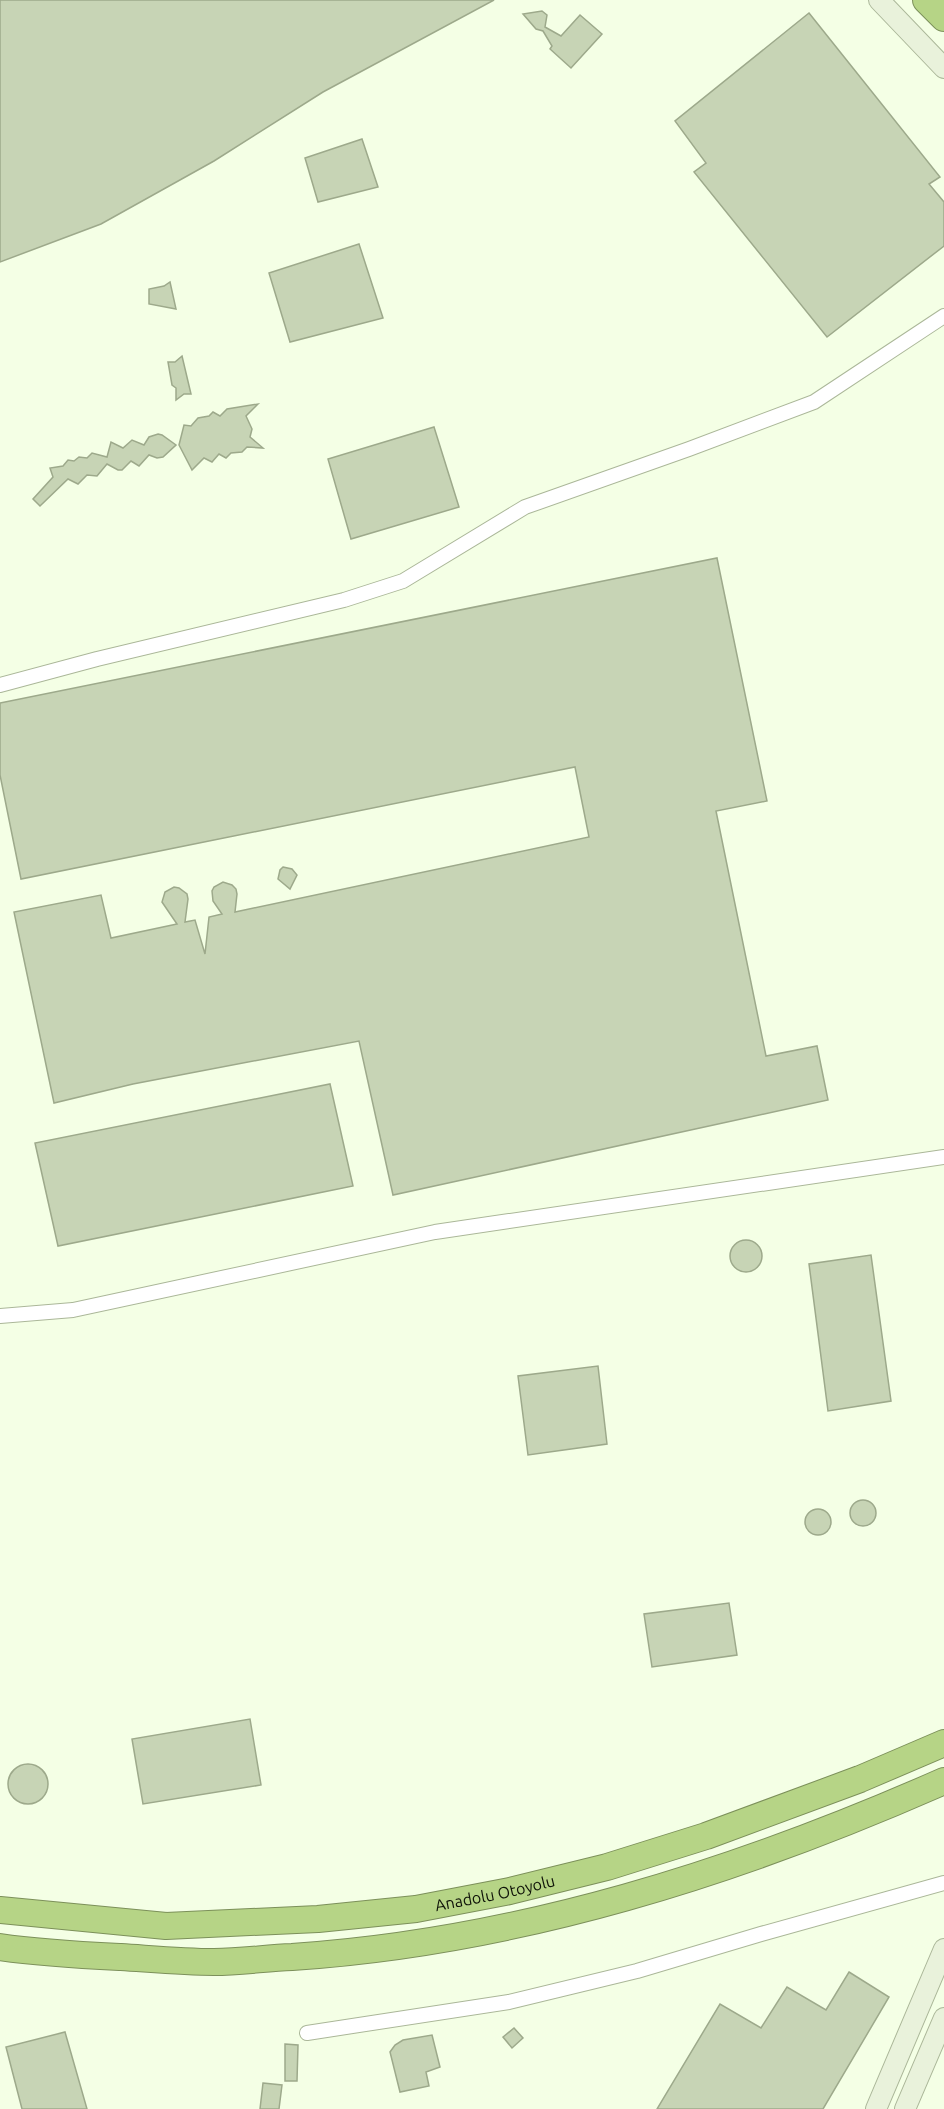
<svg xmlns="http://www.w3.org/2000/svg" width="944" height="2109" font-family="Ubuntu,sans-serif">
  <style>
    .building { fill: #c7d4b5; stroke: #9da98b; stroke-width: 1.5 }
    .lines { fill: none; stroke-linecap: round; stroke-linejoin: round }
    .street-casing { stroke: #abb799; stroke-width: 16 }
    .secondary-casing { stroke: #abb799; stroke-width: 22 }
    .highway-casing { stroke: #7c905a; stroke-width: 28 }
    .street { stroke: #fff; stroke-width: 14 }
    .secondary { stroke: #e9f2db; stroke-width: 20 }
    .highway { stroke: #b6d486; stroke-width: 26 }
    .labels { text-anchor: middle; stroke-width: 4.5; stroke-linejoin: round; paint-order: stroke }
    .street-label { font-size: 16px; fill: #0f1308; stroke: #fff }
  </style>
  <rect width="100%" height="100%" fill="#f4ffe5"/>
  <g class="building">
    <path d="M0 0H494L323 92 214 161 101 224 0 262Z"/>
    <path d="M542 11 547 15 545 27 561 36 580 15 602 34 571 68 550 49 552 46 543 31 536 29 523 14Z"/>
    <path d="M809 13 940 177 929 184 944 202V246L827 337 694 172 706 163 675 121Z"/>
    <path d="M362 139 378 187 318 202 305 158Z"/>
    <path d="M359 244 383 318 290 342 269 273Z"/>
    <path d="M170 282 176 309 149 304V289L164 286Z"/>
    <path d="M182 356 191 394H184L176 400V388L172 385 168 362H175Z"/>
    <path d="M258 404 246 416 252 429 250 437 263 448 247 447 242 452 231 453 226 458 219 454 212 462 204 458 192 470 179 445 184 425 191 426 198 418 209 416 213 412 220 416 227 409Z"/>
    <path d="M434 427 459 507 351 539 328 459Z"/>
    <path d="M158 434 162 435 176 445 163 457 157 458 149 455 139 466 131 461 122 470H118L107 464 97 476 87 475 78 484 68 479 40 506 33 499 53 477 50 468 63 466 68 460 74 461 79 457 87 458 92 453 107 457 111 442 123 448 132 440 144 445 149 437Z"/>
    <path d="M717 558 767 801 716 811 766 1056 817 1046 828 1100 393 1195 359 1041 133 1084 54 1103 14 912 101 895 111 938 177 924 162 902 165 892 174 887 179 888 187 894 188 899 185 922 195 920 205 954 209 917 222 914 213 901 212 891 214 887 223 882 232 885 236 889 237 894 235 912 589 837 575 767 21 879 0 775V703Z"/>
    <path d="M283 867 292 869 297 875 290 889 278 879 280 870Z"/>
    <path d="M330 1084 353 1186 58 1246 35 1143Z"/>
    <circle cx="746" cy="1256" r="16"/>
    <path d="M871 1255 891 1401 828 1411 809 1264Z"/>
    <path d="M598 1366 607 1444 528 1455 518 1376Z"/>
    <circle cx="863" cy="1513" r="13"/>
    <circle cx="818" cy="1522" r="13"/>
    <path d="M729 1603 737 1655 652 1667 644 1614Z"/>
    <path d="M250 1719 261 1785 143 1804 132 1739Z"/>
    <circle cx="28" cy="1784" r="20"/>
    <path d="M849 1972 889 1997 823 2109H657L720 2004 761 2028 787 1987 826 2010Z"/>
    <path d="M514 2028 523 2038 512 2048 503 2037Z"/>
    <path d="M65 2032 87 2109H22L6 2047Z"/>
    <path d="M432 2035 440 2067 426 2072 429 2086 400 2092 390 2052 395 2045 403 2040Z"/>
    <path d="M285 2044 298 2045 297 2081H285Z"/>
    <path d="M263 2083 282 2085 279 2109H260Z"/>
  </g>
  <g class="lines">
    <g class="street-casing">
      <g id="street">
        <path d="M0 685 97 659 344 600 403 581 525 507 689 449 814 402 944 316"/>
        <path d="M0 1316 73 1310 435 1232 944 1157"/>
        <path d="M307 2033 509 2002 637 1971 761 1934 944 1883"/>
      </g>
    </g>
    <g class="secondary-casing">
      <g id="secondary">
        <path d="M879 0 944 68"/>
        <path d="M876 2109 944 1949"/>
        <path d="M905 2109 944 2018"/>
      </g>
    </g>
    <g class="highway-casing">
      <g id="highway">
        <path d="M926 0 944 18"/>
        <path id="s1" d="M0 1910 166 1926 318 1919 416 1909 510 1891 607 1867 706 1836 860 1779 944 1743"/>
        <path d="M0 1947C40 1953 81 1955 121 1957 152 1959 183 1962 214 1962 240 1962 266 1958 292 1957 518 1942 738 1872 944 1781"/>
      </g>
    </g>
    <use href="#street" class="street"/>
    <use href="#secondary" class="secondary"/>
    <use href="#highway" class="highway"/>
  </g>
  <g class="labels">
    <g class="street-label">
      <text dy="6" stroke="none"><textPath href="#s1" startOffset="498">Anadolu Otoyolu</textPath></text>
    </g>
  </g>
</svg>
